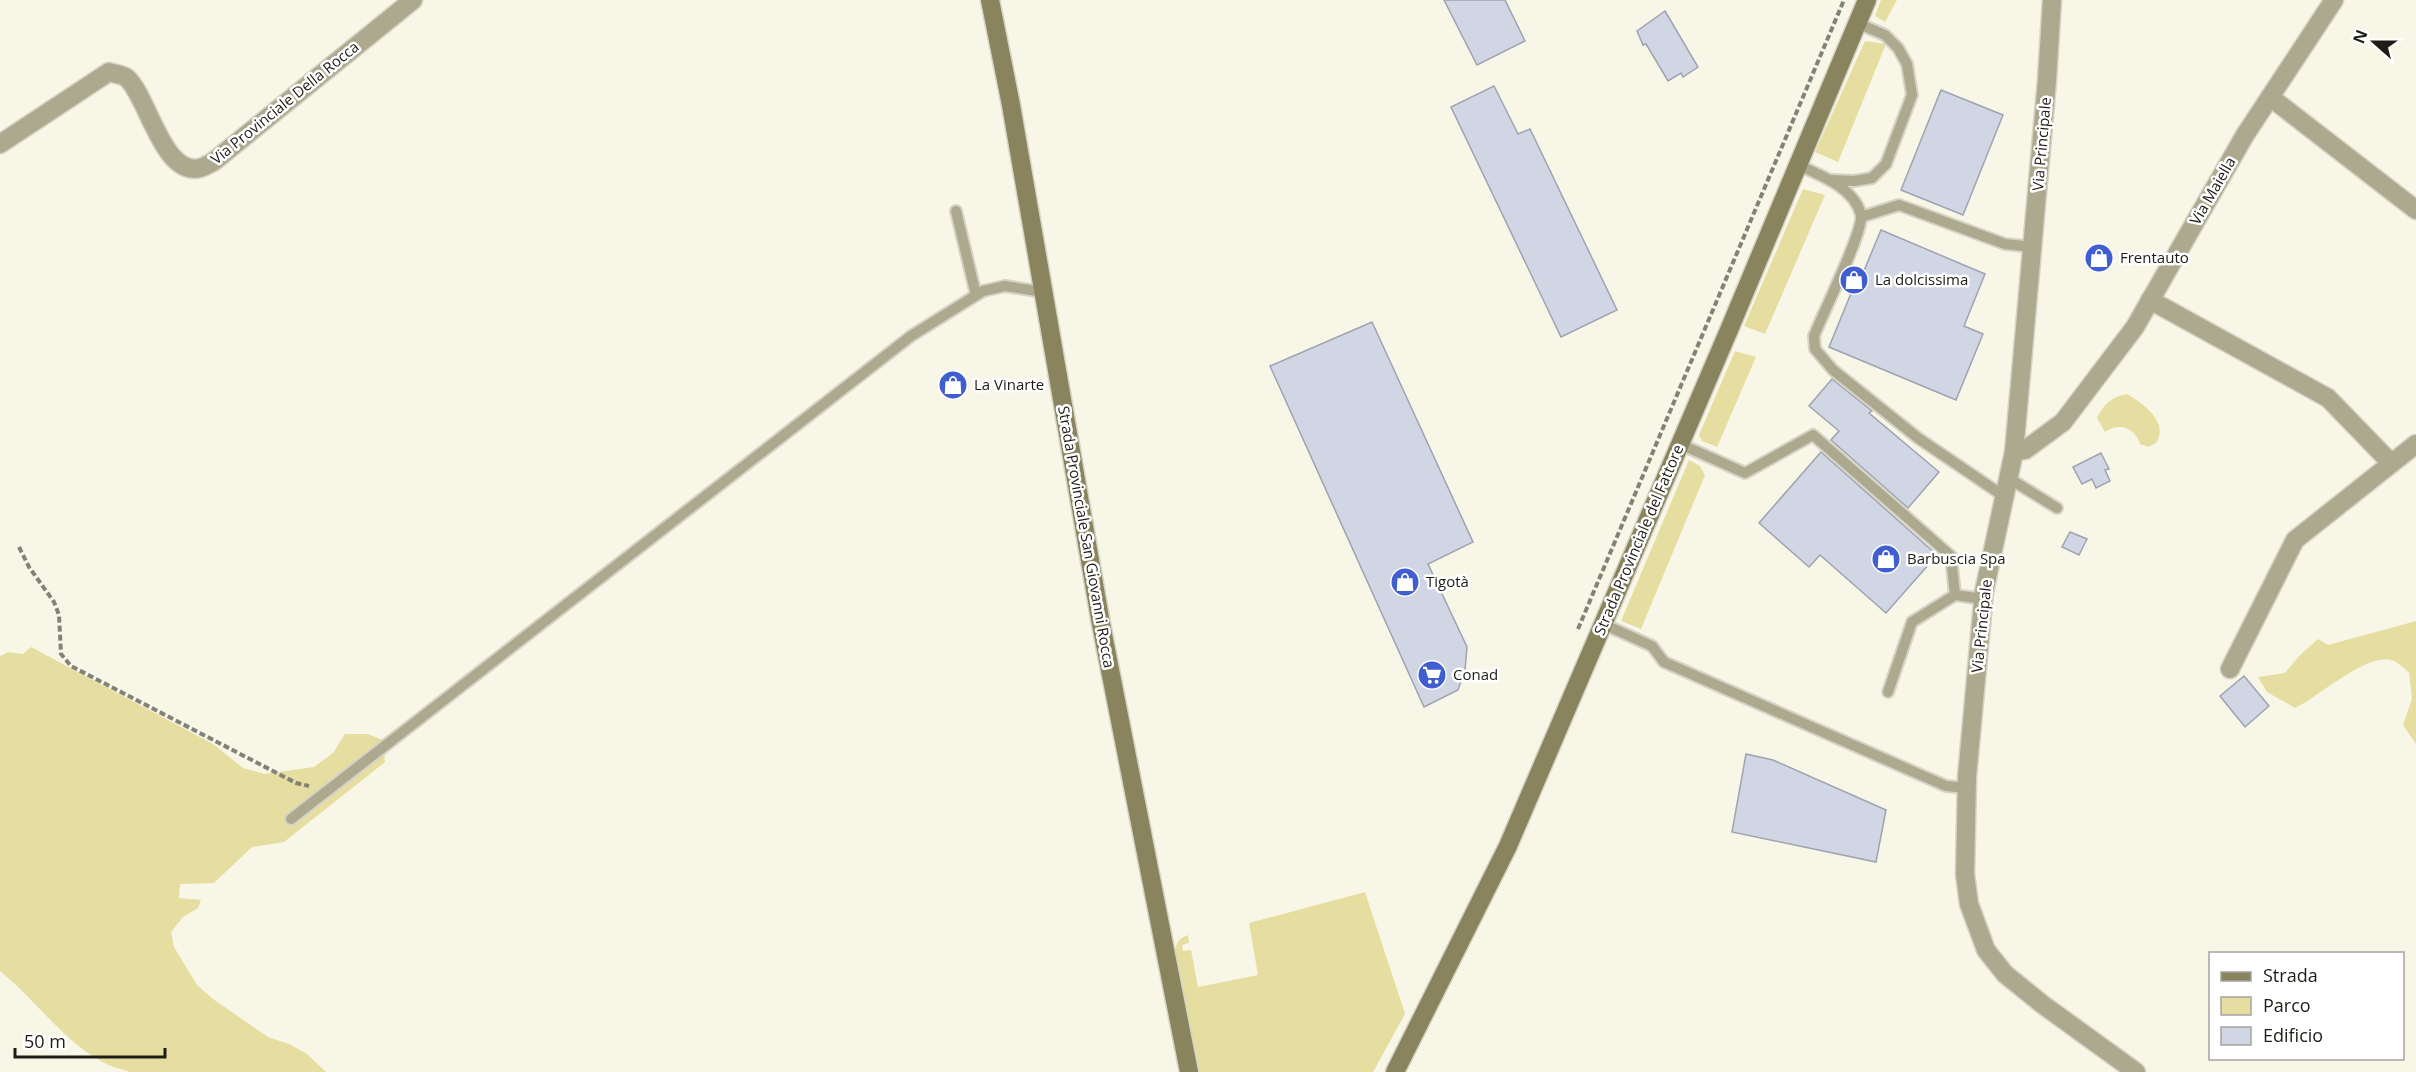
<svg xmlns="http://www.w3.org/2000/svg" width="2416" height="1072" font-family="'Open Sans',sans-serif">
  <style>
    .green { fill: #e6dea0 }
    .building { fill: #d1d6e5; stroke: #9ea3b1; stroke-width: 1.5 }
    .lines { fill: none; stroke-linecap: round; stroke-linejoin: round }
    .lane-casing { stroke: #d5d3c5; stroke-width: 14 }
    .street-casing { stroke: #d5d3c5; stroke-width: 21 }
    .secondary-casing { stroke: #d5d3c5; stroke-width: 21 }
    .path { stroke: #838277; stroke-width: 4; stroke-dasharray: 6 3; stroke-linecap: butt }
    .lane { stroke: #aca98e; stroke-width: 10 }
    .street { stroke: #aca98e; stroke-width: 18 }
    .secondary { stroke: #89845d; stroke-width: 18 }
    .labels { text-anchor: middle; stroke-width: 5; stroke-linejoin: round; paint-order: stroke }
    .street-label { font-size: 15px; fill: #1d1c16; stroke: #fff }
    .poi-label { font-size: 15px; fill: #1d1c16; stroke: #fff; text-anchor: start }
  </style>
  <rect width="100%" height="100%" fill="#f8f6e6"/>
  <g class="green">
    <path d="M1881 0H1897L1885 22 1875 16Z"/>
    <path d="M1865 41 1886 44 1838 162 1815 152Z"/>
    <path d="M1803 189 1825 195 1765 334 1744 326Z"/>
    <path d="M1735 351 1756 357 1717 447 1702 441 1699 435Z"/>
    <path d="M2127 394C2142 403 2170 422 2156 443L2148 447 2140 444C2135 427 2119 422 2105 432L2097 418C2104 404 2111 397 2127 394Z"/>
    <path d="M1689 460 1700 466 1705 475 1641 629 1621 621Z"/>
    <path d="M2416 621V744L2403 725 2412 699 2409 672C2404 669 2399 663 2394 661 2369 650 2318 698 2295 708L2267 692 2258 677 2285 673 2299 656 2318 639 2328 645Z"/>
    <path d="M31 647 213 744 243 768 265 774 314 767 333 753 345 734H368L383 740 385 762 284 842 252 847 214 883 180 884 179 898 201 900 198 908 183 917 171 932 174 947 197 985 213 999 268 1037 289 1044 307 1054 326 1072H130C122 1069 112 1067 104 1063 63 1041 36 1000 0 971V656L8 652 23 654Z"/>
    <path d="M1365 892 1405 1014 1373 1072H1196L1175 953C1175 944 1179 938 1188 935L1189 943 1182 945 1183 951 1191 950 1198 987 1258 975 1249 923Z"/>
  </g>
  <g class="building">
    <path d="M1444 0H1505L1525 41 1477 65Z"/>
    <path d="M1665 11 1698 67 1683 77 1681 73 1668 81 1646 44 1643 45 1637 31Z"/>
    <path d="M1494 86 1518 134 1530 129 1617 310 1561 337 1451 107Z"/>
    <path d="M1941 90 2003 115 1963 215 1901 190Z"/>
    <path d="M1881 230 1985 274 1964 326 1983 334 1956 400 1829 347 1852 291 1855 292Z"/>
    <path d="M1372 322 1473 542 1428 564 1467 647 1465 670 1458 690 1424 707 1270 366Z"/>
    <path d="M1832 379 1872 411 1869 413 1939 472 1908 508 1831 440 1839 431 1809 406Z"/>
    <path d="M1821 452 1937 555 1886 613 1820 555 1809 567 1759 523Z"/>
    <path d="M2101 453 2109 469 2105 470 2110 481 2096 488 2092 479 2082 484 2073 467Z"/>
    <path d="M2070 532 2087 539 2079 555 2062 547Z"/>
    <path d="M2244 676 2269 706 2245 727 2220 696Z"/>
    <path d="M1746 754 1773 760 1886 810 1876 862 1732 832Z"/>
  </g>
  <g class="lines">
    <g class="lane-casing">
      <g id="lane">
        <path d="M1798 165C1820 175 1855 188 1861 215 1864 231 1822 315 1814 336L1815 349 1833 370 1918 438 2005 497"/>
        <path d="M1831 180 1854 181 1872 178 1886 164 1912 95 1907 64 1898 48 1885 35 1857 23"/>
        <path d="M956 211 976 295"/>
        <path d="M1861 217 1899 205 2005 244 2033 247"/>
        <path d="M1680 444 1745 473 1813 435 1951 556 1955 595 1983 599"/>
        <path d="M2010 479 2057 508"/>
        <path d="M1603 624 1652 646 1664 662 1946 786 1967 788"/>
        <path d="M1888 692 1912 622 1955 595"/>
        <path d="M291 819 911 336 983 291 1005 286 1043 292"/>
      </g>
    </g>
    <g class="street-casing">
      <g id="street">
        <path d="M2052 0 2047 80 2014 452 1984 592 1967 777 1965 874 1969 904 1986 950 2005 974 2042 1004 2136 1072"/>
        <path d="M2270 97 2416 210"/>
        <path d="M0 144 109 72C114 74 122 74 127 78 148 97 163 177 200 168 204 167 209 164 213 162L413 0"/>
        <path d="M2150 300 2328 398 2391 463"/>
        <path d="M2014 452 2025 450 2063 422 2135 327 2245 135 2334 0"/>
        <path d="M2230 669 2295 540 2416 444"/>
      </g>
    </g>
    <g class="secondary-casing">
      <g id="secondary">
        <path d="M990 0 1011 105 1101 624 1189 1072"/>
        <path d="M1395 1072 1508 846 1729 330 1867 0"/>
      </g>
    </g>
    <g class="path">
      <path d="M19 547 29 567 54 602 59 615 61 654 71 666 296 783 309 786"/>
      <path d="M1578 629 1844 0"/>
    </g>
    <use href="#lane" class="lane"/>
    <use href="#street" class="street"/>
    <use href="#secondary" class="secondary"/>
  </g>
  <defs>
    <g id="shop-disc" transform="scale(1.5)"><circle r="9.5" fill="#415ed1" stroke="#fff"/><path d="M-5-2.5h2.3a2.7 3.5 0 0 1 5.4 0H5L5.5 6h-11ZM-1.5-2.5h3a1.5 2.3 0 0 0-3 0Z" fill="#fff"/></g>
    <g id="supermarket-disc" transform="scale(1.5)"><circle r="9.5" fill="#415ed1" stroke="#fff"/><path d="M-6-5.5h2.5l.6 2H6L4.5 2H-2.5L-4.4-4H-6ZM-1.5 3.2a1.3 1.3 0 1 0 .1 0ZM3 3.2a1.3 1.3 0 1 0 .1 0Z" fill="#fff"/></g>
  </defs>
  <g fill-rule="evenodd">
    <use href="#shop-disc" x="2099" y="258"/>
    <use href="#shop-disc" x="1854" y="280"/>
    <use href="#shop-disc" x="953" y="385"/>
    <use href="#shop-disc" x="1886" y="559"/>
    <use href="#shop-disc" x="1405" y="582"/>
    <use href="#supermarket-disc" x="1432" y="675"/>
  </g>
  <g class="labels">
    <g class="street-label">
      <text transform="translate(285 103) rotate(-39)" y="5">Via Provinciale Della Rocca</text>
      <text transform="translate(2042 144) rotate(-85)" y="5">Via Principale</text>
      <text transform="translate(2213 191) rotate(-60)" y="5">Via Maiella</text>
      <text transform="translate(1086 537) rotate(80)" y="5">Strada Provinciale San Giovanni Rocca</text>
      <text transform="translate(1639 540) rotate(-67)" y="5">Strada Provinciale del Fattore</text>
      <text transform="translate(1982 626) rotate(-84)" y="5">Via Principale</text>
    </g>
    <g class="poi-label">
      <text x="2120" y="263">Frentauto</text>
      <text x="1875" y="285">La dolcissima</text>
      <text x="974" y="390">La Vinarte</text>
      <text x="1907" y="564">Barbuscia Spa</text>
      <text x="1426" y="587">Tigotà</text>
      <text x="1453" y="680">Conad</text>
    </g>
  </g>
  <rect x="2209" y="952" width="195" height="108" fill="#ffffff" stroke="#a5a4a2" stroke-width="1.5"/>
  <rect x="2221" y="972" width="30" height="9" fill="#89845d" stroke="#a5a4a2" stroke-width="1.5"/>
  <text x="2263" y="982" font-size="18" fill="#1d1c16">Strada</text>
  <rect x="2221" y="997" width="30" height="18" fill="#e6dea0" stroke="#a5a4a2" stroke-width="1.5"/>
  <text x="2263" y="1012" font-size="18" fill="#1d1c16">Parco</text>
  <rect x="2221" y="1027" width="30" height="18" fill="#d1d6e5" stroke="#a5a4a2" stroke-width="1.5"/>
  <text x="2263" y="1042" font-size="18" fill="#1d1c16">Edificio</text>
  <g transform="translate(2374 42) rotate(291)" stroke="#ffffff" stroke-width="4.5" paint-order="stroke">
  <path d="M0-4.5L10 22L0 15L-10 22Z" fill="#1d1c16"/>
  <text y="-9" font-size="16" font-weight="bold" text-anchor="middle" fill="#1d1c16">N</text>
  </g>
  <path d="M15 1048v9h150v-9" fill="none" stroke="#1d1c16" stroke-width="3"/>
  <text x="24" y="1048" font-size="18" fill="#1d1c16" stroke="#ffffff" stroke-width="4.5" paint-order="stroke">50 m</text>
</svg>
